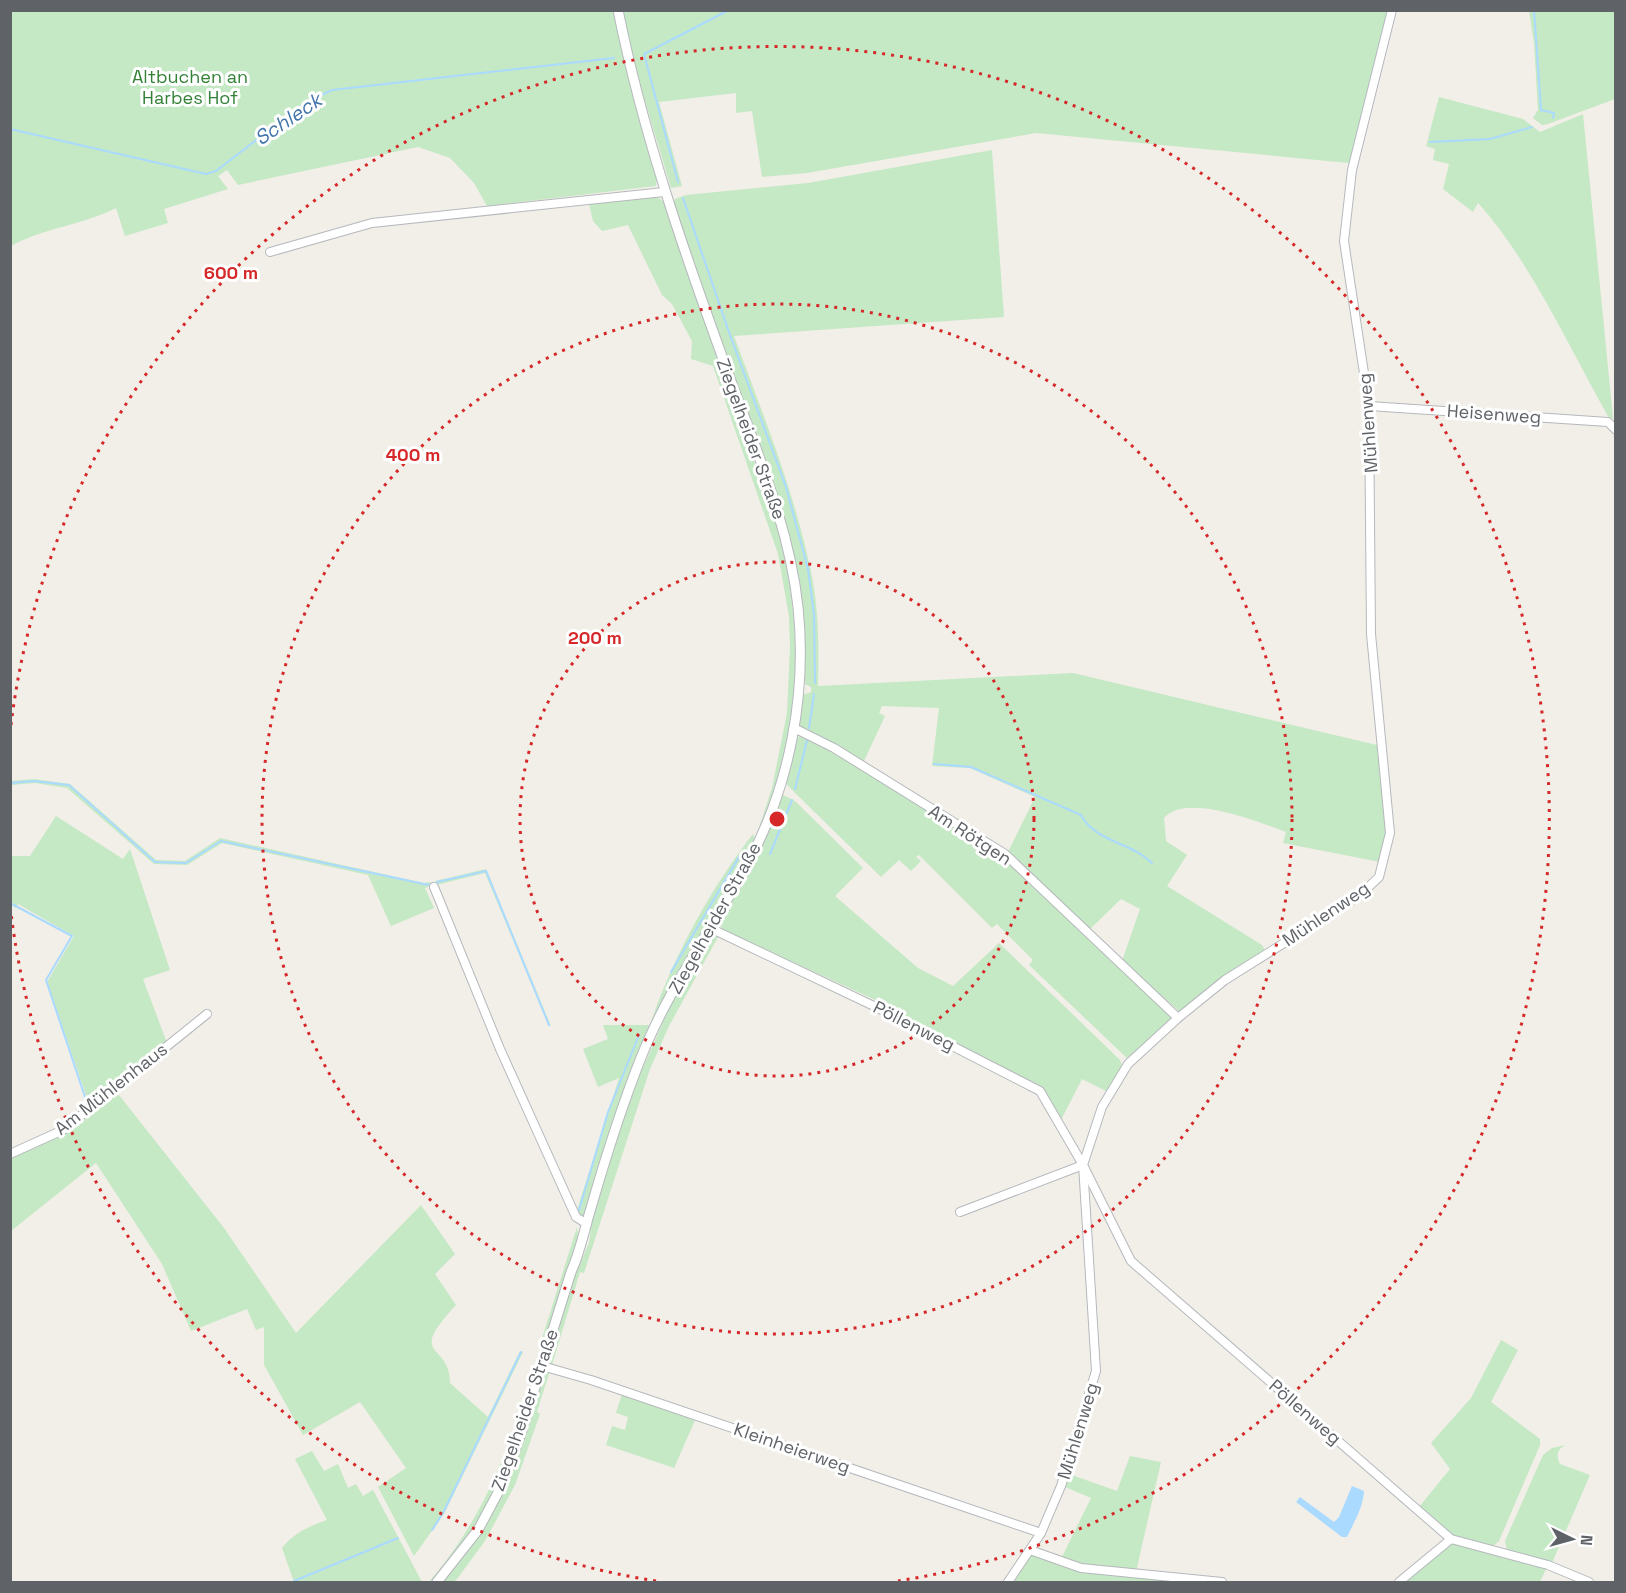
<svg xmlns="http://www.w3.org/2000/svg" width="1626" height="1593" font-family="'Space Grotesk',sans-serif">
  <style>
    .green { fill: #c5e8c5 }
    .water { fill: #aadaff }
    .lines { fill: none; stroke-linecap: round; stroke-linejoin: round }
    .stream { stroke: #aadaff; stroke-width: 2 }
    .minor-casing { stroke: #b5b8bc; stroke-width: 10 }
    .tertiary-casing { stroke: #b5b8bc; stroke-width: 11 }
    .minor { stroke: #fff; stroke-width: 8 }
    .tertiary { stroke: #fff; stroke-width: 9 }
    .ring { fill: none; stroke: #d62828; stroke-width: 3; stroke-dasharray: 3 6 }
    .labels { text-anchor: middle; stroke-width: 6; stroke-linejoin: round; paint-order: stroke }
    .park-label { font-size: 18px; fill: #348238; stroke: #fff }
    .street-label { font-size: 18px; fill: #5f6368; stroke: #fff }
    .water-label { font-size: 20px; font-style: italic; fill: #4174aa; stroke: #fff }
    .centre { fill: #d62828; stroke: #fff; stroke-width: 3 }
    .ring-label { font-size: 18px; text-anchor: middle; font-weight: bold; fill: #d62828; stroke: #fff; stroke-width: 6; stroke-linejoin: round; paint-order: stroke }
  </style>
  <rect width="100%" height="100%" fill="#f1efe8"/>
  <g class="green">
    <path d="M10 11H613L657 178 656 186 487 206 474 183 450 158 418 147 238 185 227 170 218 176 228 189 164 209 168 223 125 236 116 208C83 225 43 228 11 246Z"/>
    <path d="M622 11H1388L1349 163 1036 133 807 173 762 177 752 111 736 113V93L659 102 682 186 671 188 637 75Z"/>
    <path d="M1529 11H1615V99L1548 124 1542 125 1533 118 1538 110 1534 43Z"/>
    <path d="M1439 97 1523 119 1540 132 1583 114 1613 418H1609C1571 351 1530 260 1478 203L1473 212 1443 189 1449 164 1433 160 1435 149 1426 146Z"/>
    <path d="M992 150 1004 317 734 336C762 412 793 488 810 567 819 606 819 647 818 686L1073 673 1377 745 1386 834 1380 862 1283 843 1286 832C1259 822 1186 792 1164 818L1166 841 1187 855 1167 886 1262 945 1265 950 1217 982 1179 1011 1122 961 1140 909 1121 899 1089 930 1008 852 1035 797 970 768 932 766 939 708 882 706 879 713 885 716 863 763 798 726 803 695 811 692V687L805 684C804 631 800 580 787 529L673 204 675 199 686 195 808 183Z"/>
    <path d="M657 197 664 202 777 527C806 630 801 732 758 831L772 788 787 713 790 648 789 616 778 554 713 366 691 359 692 341 672 304 662 295 628 225 602 231 593 221 589 204Z"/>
    <path d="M805 736 1001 854 1172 1018 1128 1059 1029 965 1033 960 997 924 992 928 919 855 916 857 921 861 911 871 899 860 881 877 785 783 797 737Z"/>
    <path d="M34 779 70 784 156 860 185 861 220 838 424 883 430 882 431 886 425 888 434 908 391 926 368 875 222 843 187 865 154 864 67 788 35 783 11 785V781Z"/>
    <path d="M781 794 795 801 863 868 835 896 918 968 953 986 999 943 1120 1060 1122 1065 1106 1091 1082 1079 1061 1120 1043 1087 982 1058 882 1003 723 930 719 923 756 856Z"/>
    <path d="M56 816 123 859 130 849 170 970 143 979 167 1043 89 1104 47 982 74 936 18 904 16 908 11 905 10 856H30Z"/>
    <path d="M753 834 755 839 662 1005 586 1213 581 1217 577 1210 619 1078 598 1087 583 1049 608 1039 603 1025H650C672 959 710 889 753 834Z"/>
    <path d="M486 869 493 886 551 1026H549L485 873 436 885 435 881Z"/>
    <path d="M711 936 718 937 669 1026 650 1069 584 1273 580 1272 552 1365 548 1360 571 1284 589 1243 592 1219 629 1099 675 995Z"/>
    <path d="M115 1090 224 1228 296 1333 421 1205 455 1254 435 1274 456 1305C405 1360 450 1341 450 1383L488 1417 520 1351 523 1352 444 1514 414 1556 378 1487 406 1468 360 1402 303 1435 264 1365V1327L256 1330 247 1309 191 1331 162 1264 96 1163 11 1231V1156L64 1132Z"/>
    <path d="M577 1227 579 1244 545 1343 540 1345Z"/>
    <path d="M1501 1340 1518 1350 1491 1402 1540 1439V1445L1499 1541 1493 1546 1451 1535 1419 1507 1450 1469 1431 1443 1471 1398Z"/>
    <path d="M538 1354 542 1355C529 1393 519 1433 504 1470 488 1511 461 1549 433 1582H429C490 1510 511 1442 538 1354Z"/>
    <path d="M550 1370 537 1412 540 1414 515 1485 485 1541 457 1579 454 1582H442C498 1521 516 1449 544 1373Z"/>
    <path d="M622 1394 696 1418 674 1468 606 1445 612 1426 625 1430 628 1417 616 1413Z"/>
    <path d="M1565 1445C1557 1450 1556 1455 1560 1464L1590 1475 1552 1563 1507 1550 1505 1541 1543 1455 1552 1448Z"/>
    <path d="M312 1451 324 1471 338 1464 348 1488 356 1484 363 1496 373 1490 422 1582H294L282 1548C295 1532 308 1527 327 1520L295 1459Z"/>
    <path d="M1130 1456 1161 1462 1136 1572 1083 1566 1061 1559 1091 1498 1065 1487 1069 1474 1117 1491Z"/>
    <path d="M1453 1542 1546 1569 1540 1582H1404Z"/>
    <path d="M1031 1554 1081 1571 1175 1581 1012 1582Z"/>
  </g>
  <path class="water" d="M1352 1486 1364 1491C1363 1508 1354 1522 1347 1537H1342L1296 1502 1300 1497 1334 1522 1339 1517Z"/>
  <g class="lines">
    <g class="stream">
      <path d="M1534 10 1541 110 1554 113 1553 118"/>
      <path d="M10 129 206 174 216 171 306 102 332 90 614 58"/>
      <path d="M1430 142 1490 139 1532 127"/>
      <path d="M678 182 644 54 729 10"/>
      <path d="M683 198 730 335 786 487 808 569 814 614 815 683"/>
      <path d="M809 728 814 694"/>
      <path d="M934 764 971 767 1081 815C1095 842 1131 842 1152 863"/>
      <path d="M10 783 34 781 69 785 155 862 186 863 221 841 429 885"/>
      <path d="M795 789 807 740"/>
      <path d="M770 854 792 800"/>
      <path d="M437 882 486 871 549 1025"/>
      <path d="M10 903 72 936 46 980 88 1106"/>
      <path d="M671 972 739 857"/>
      <path d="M579 1210 608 1112 639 1035"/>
      <path d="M432 1530 443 1513 521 1352"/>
      <path d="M294 1581 398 1538"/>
    </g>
    <g class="minor-casing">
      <g id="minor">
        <path d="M270 252 372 223 664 192"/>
        <path d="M1369 406 1608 422 1616 430"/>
        <path d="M794 728 834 748 1005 854 1178 1018"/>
        <path d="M434 887 500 1049 576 1217 587 1224"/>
        <path d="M710 928 878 1008 1040 1091 1083 1165 1131 1261 1451 1539 1548 1565 1589 1582"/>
        <path d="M10 1154 63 1130 207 1014"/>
        <path d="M960 1212 1083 1165"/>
        <path d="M542 1366 591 1380 1041 1533"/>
        <path d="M1030 1550 1081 1568 1222 1582"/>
        <path d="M1008 1582 1041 1533 1061 1486 1096 1371 1083 1165 1102 1107 1128 1064 1178 1018 1225 980 1359 896 1379 877 1390 833 1371 634 1369 406 1344 241 1352 170 1392 10"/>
        <path d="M1399 1582 1451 1539"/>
      </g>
    </g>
    <g class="tertiary-casing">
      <path id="tertiary" d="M437 1582 478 1530 501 1487 519 1439 571 1272C581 1250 584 1230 591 1208 606 1156 622 1105 642 1055 670 986 714 926 749 861 790 785 807 693 798 607 789 524 755 448 727 370 684 252 643 134 618 10"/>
    </g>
    <use href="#minor" class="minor"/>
    <use href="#tertiary" class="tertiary"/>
  </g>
  <g class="ring">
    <circle cx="777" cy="819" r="257"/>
    <circle cx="777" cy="819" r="515"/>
    <path d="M656 1581A772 772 0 0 1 11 913M11 725A772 772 0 1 1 898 1581"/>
  </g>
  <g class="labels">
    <g class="park-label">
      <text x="190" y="83">Altbuchen an<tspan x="190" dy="21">Harbes Hof</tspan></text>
    </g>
    <g class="street-label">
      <text transform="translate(1494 414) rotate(4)" y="6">Heisenweg</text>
      <text transform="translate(1368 423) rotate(-94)" y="6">Mühlenweg</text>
      <text transform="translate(751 439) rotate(70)" y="6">Ziegelheider Straße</text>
      <text transform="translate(970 835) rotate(33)" y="6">Am Rötgen</text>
      <text transform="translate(1326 914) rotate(-34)" y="6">Mühlenweg</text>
      <text transform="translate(715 918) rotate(-61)" y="6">Ziegelheider Straße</text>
      <text transform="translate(914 1026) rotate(27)" y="6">Pöllenweg</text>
      <text transform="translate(111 1089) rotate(-38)" y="6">Am Mühlenhaus</text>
      <text transform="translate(525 1410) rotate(-71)" y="6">Ziegelheider Straße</text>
      <text transform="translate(1305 1412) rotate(41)" y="6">Pöllenweg</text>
      <text transform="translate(1078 1431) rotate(-73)" y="6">Mühlenweg</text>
      <text transform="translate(792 1448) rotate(19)" y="6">Kleinheierweg</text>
    </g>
    <g class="water-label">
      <text transform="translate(288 119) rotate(-34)" y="7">Schleck</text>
    </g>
  </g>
  <circle cx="777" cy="819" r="9" class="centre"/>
  <g class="ring-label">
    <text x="231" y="279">600 m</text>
    <text x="413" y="461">400 m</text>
    <text x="595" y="644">200 m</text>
  </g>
  <rect width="1626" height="1593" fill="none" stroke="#5f6368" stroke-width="24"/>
  <g transform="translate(1572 1539) rotate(95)" stroke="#ffffff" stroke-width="4.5" paint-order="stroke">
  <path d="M0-4.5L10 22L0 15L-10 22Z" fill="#5f6368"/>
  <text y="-9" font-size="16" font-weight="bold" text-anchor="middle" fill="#5f6368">N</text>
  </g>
</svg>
